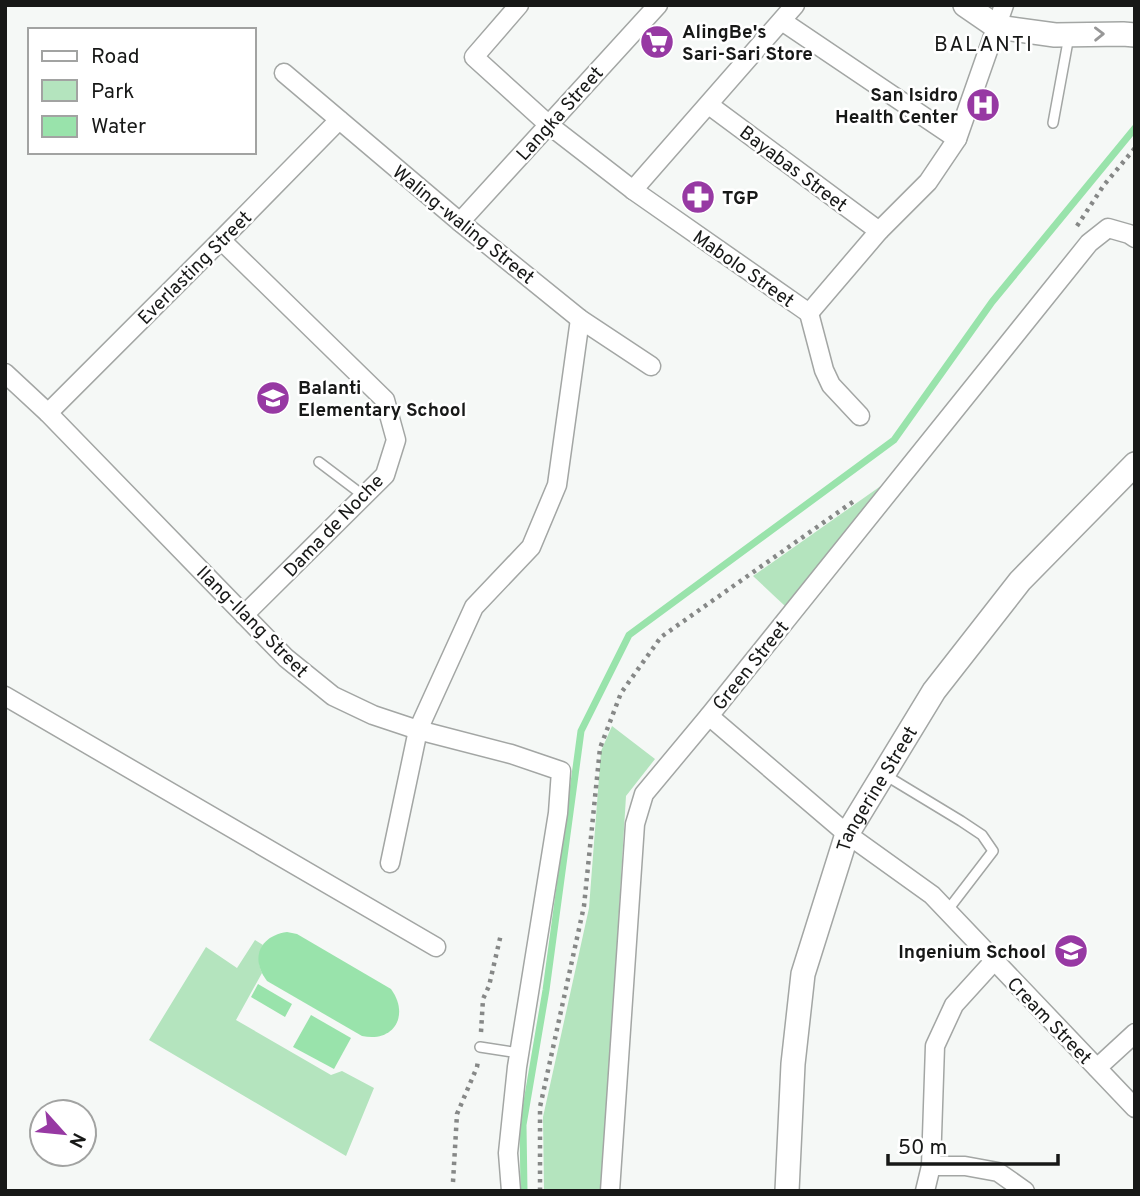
<svg xmlns="http://www.w3.org/2000/svg" width="1140" height="1196" font-family="Overpass,sans-serif">
  <style>
    .green { fill: #b4e4be }
    .water { fill: #99e3ab }
    .lines { fill: none; stroke-linecap: round; stroke-linejoin: round }
    .stream { stroke: #99e3ab; stroke-width: 7 }
    .service-casing { stroke: #a3a6a4; stroke-width: 12 }
    .minor-casing { stroke: #a3a6a4; stroke-width: 21 }
    .tertiary-casing { stroke: #a3a6a4; stroke-width: 26 }
    .path { stroke: #868887; stroke-width: 4.5; stroke-dasharray: 3.5 5; stroke-linecap: butt }
    .service { stroke: #fff; stroke-width: 9 }
    .minor { stroke: #fff; stroke-width: 18 }
    .tertiary { stroke: #fff; stroke-width: 23 }
    .oneway { stroke: #979797 }
    .labels { text-anchor: middle; stroke-width: 5; stroke-linejoin: round; paint-order: stroke }
    .poi-label { font-size: 19px; font-weight: bold; fill: #171817; stroke: #fff; text-anchor: start }
    .street-label { font-size: 19px; fill: #171817; stroke: #fff }
    .neighbourhood-label { font-size: 21px; letter-spacing: 2px; fill: #171817; stroke: #fff }
  </style>
  <rect width="100%" height="100%" fill="#f5f8f6"/>
  <g class="green">
    <path d="M885 483 786 607 753 576Z"/>
    <path d="M612 726 655 759 626 796 602 1191H544L543 1117 589 908 601 751Z"/>
    <path d="M255 940 263 945C258 954 258 964 262 973L236 1020 331 1075 342 1071 374 1088 346 1156 149 1040 206 947 237 968Z"/>
  </g>
  <g class="water">
    <path d="M287 932 297 934 391 989C410 1015 394 1043 362 1036L267 981C250 959 259 936 287 932Z"/>
    <path d="M258 984 292 1004 285 1017 251 997Z"/>
    <path d="M311 1015 351 1038 334 1069 293 1047Z"/>
  </g>
  <g class="lines">
    <path class="stream" d="M524 1191 523 1125 546 990 581 731 629 635 894 440 992 302 1135 128"/>
    <g class="service-casing">
      <g id="service">
        <path d="M1053 123 1069 36"/>
        <path d="M319 462 364 496"/>
        <path d="M885 775 961 821 982 835 993 851 947 911"/>
        <path d="M480 1047 519 1053"/>
      </g>
    </g>
    <g class="minor-casing">
      <g id="minor">
        <path d="M519 5 474 57 549 125 633 190 809 313"/>
        <path d="M782 21 957 139"/>
        <path d="M284 73 460 222 580 319 651 366"/>
        <path d="M709 105 879 231"/>
        <path d="M633 190 795 5"/>
        <path d="M460 222 658 5"/>
        <path d="M221 240 385 400 396 440 385 475 244 615"/>
        <path d="M809 313 879 231 928 182 957 139 1004 5"/>
        <path d="M809 313 824 370 831 385 860 416"/>
        <path d="M5 373 48 413 286 658 333 696 373 715 418 730 511 754 561 771 558 813 517 1067 508 1153 511 1191"/>
        <path d="M48 413 221 240 339 120"/>
        <path d="M5 696 436 947"/>
        <path d="M709 716 847 834 932 895 1135 1108"/>
        <path d="M390 863 418 730 474 607 531 547 557 485 580 319"/>
        <path d="M1097 1068 1135 1033"/>
        <path d="M931 1166H965L998 1172 1025 1191"/>
        <path d="M610 1191 635 824 644 794 709 716 1089 243 1108 228 1129 234 1135 238"/>
        <path d="M925 1191 931 1166 935 1046 954 1005 994 961"/>
      </g>
    </g>
    <g class="tertiary-casing">
      <g id="tertiary">
        <path d="M965 5 997 27 1055 35 1123 34 1135 35"/>
        <path id="s1" d="M787 1191 793 1064 803 974 847 834 934 691 1020 581 1135 464"/>
      </g>
    </g>
    <g class="path">
      <path d="M1077 226 1104 185 1135 148"/>
      <path d="M481 1032 483 999 489 986 501 934"/>
      <path d="M453 1182 457 1114 477 1067 478 1061"/>
      <path d="M540 1191V1107L584 906 600 748 621 693 661 637 854 501"/>
    </g>
    <use href="#service" class="service"/>
    <use href="#minor" class="minor"/>
    <use href="#tertiary" class="tertiary"/>
  </g>
  <defs><path id="oneway-chevron" d="M-2-3.5L2.5 0L-2 3.5" fill="none" stroke-width="1.6" stroke-linecap="round" stroke-linejoin="round" transform="scale(1.75)"/></defs>
  <use class="oneway" href="#oneway-chevron" transform="translate(1099 34) rotate(-1)"/>
  <defs>
    <g id="supermarket-disc" transform="scale(1.75)"><circle r="9.5" fill="#9739a3" stroke="#fff"/><path d="M-6-5.5h2.5l.6 2H6L4.5 2H-2.5L-4.4-4H-6ZM-1.5 3.2a1.3 1.3 0 1 0 .1 0ZM3 3.2a1.3 1.3 0 1 0 .1 0Z" fill="#fff"/></g>
    <g id="hospital-disc" transform="scale(1.75)"><circle r="9.5" fill="#9739a3" stroke="#fff"/><path d="M-5-5h3v3.5h4V-5h3V5h-3V1.5h-4V5h-3Z" fill="#fff"/></g>
    <g id="pharmacy-disc" transform="scale(1.75)"><circle r="9.5" fill="#9739a3" stroke="#fff"/><path d="M-2-6h4v4h4v4h-4v4h-4v-4h-4v-4h4Z" fill="#fff"/></g>
    <g id="school-disc" transform="scale(1.75)"><circle r="9.5" fill="#9739a3" stroke="#fff"/><path d="M0-5L7-2L0 1L-7-2ZM-4 1L0 2.5L4 1V4Q0 6-4 4Z" fill="#fff"/></g>
  </defs>
  <g fill-rule="evenodd">
    <use href="#supermarket-disc" x="657" y="42"/>
    <use href="#hospital-disc" x="983" y="105"/>
    <use href="#pharmacy-disc" x="698" y="197"/>
    <use href="#school-disc" x="273" y="398"/>
    <use href="#school-disc" x="1071" y="951"/>
  </g>
  <g class="labels">
    <g class="poi-label">
      <text x="682" y="38">AlingBe's<tspan x="682" dy="22">Sari-Sari Store</tspan></text>
      <text x="958" y="101" text-anchor="end">San Isidro<tspan x="958" dy="22">Health Center</tspan></text>
      <text x="722" y="204">TGP</text>
      <text x="298" y="394">Balanti<tspan x="298" dy="22">Elementary School</tspan></text>
      <text x="1046" y="958" text-anchor="end">Ingenium School</text>
    </g>
    <g class="street-label">
      <text transform="translate(559 113) rotate(-48)" y="7">Langka Street</text>
      <text transform="translate(794 168) rotate(37)" y="7">Bayabas Street</text>
      <text transform="translate(464 224) rotate(39)" y="7">Waling-waling Street</text>
      <text transform="translate(194 267) rotate(-45)" y="7">Everlasting Street</text>
      <text transform="translate(744 268) rotate(35)" y="7">Mabolo Street</text>
      <text transform="translate(333 525) rotate(-46)" y="7">Dama de Noche</text>
      <text transform="translate(253 621) rotate(45)" y="7">Ilang-Ilang Street</text>
      <text transform="translate(750 665) rotate(-51)" y="7">Green Street</text>
      <text dy="7" stroke="none"><textPath href="#s1" startOffset="418">Tangerine Street</textPath></text>
      <text transform="translate(1050 1020) rotate(46)" y="7">Cream Street</text>
    </g>
    <g class="neighbourhood-label">
      <text x="984" y="51">BALANTI</text>
    </g>
  </g>
  <rect width="1140" height="1196" fill="none" stroke="#171817" stroke-width="14"/>
  <rect x="28" y="28" width="228" height="126" fill="#ffffff" stroke="#a2a3a2" stroke-width="2"/>
  <rect x="42" y="51" width="35" height="10" fill="#ffffff" stroke="#a2a3a2" stroke-width="2"/>
  <text x="91" y="63" font-size="21" fill="#171817">Road</text>
  <rect x="42" y="80" width="35" height="21" fill="#b4e4be" stroke="#a2a3a2" stroke-width="2"/>
  <text x="91" y="98" font-size="21" fill="#171817">Park</text>
  <rect x="42" y="116" width="35" height="21" fill="#99e3ab" stroke="#a2a3a2" stroke-width="2"/>
  <text x="91" y="133" font-size="21" fill="#171817">Water</text>
  <g transform="translate(63 1133) rotate(117)"><circle r="33" fill="#ffffff" stroke="#a2a3a2" stroke-width="2"/>
  <path d="M0-5L12 26L0 18L-12 26Z" fill="#9739a3"/>
  <text y="-10" font-size="19" font-weight="bold" text-anchor="middle" fill="#171817">N</text>
  </g>
  <path d="M888 1154v10h170v-10" fill="none" stroke="#171817" stroke-width="3.5"/>
  <text x="898" y="1154" font-size="21" fill="#171817" stroke="#ffffff" stroke-width="5" paint-order="stroke">50 m</text>
</svg>
